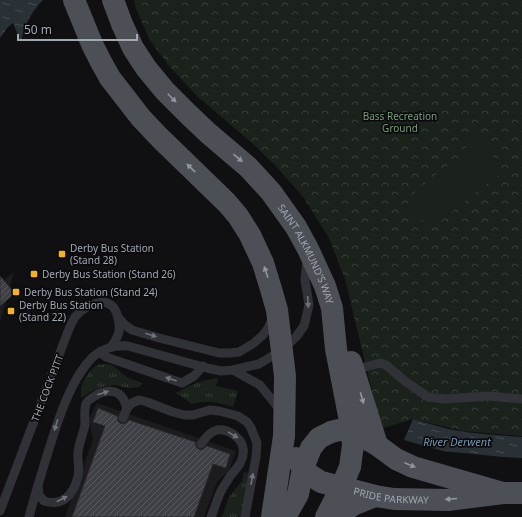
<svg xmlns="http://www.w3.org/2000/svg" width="522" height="517" font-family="'Noto Sans',sans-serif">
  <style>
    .built { fill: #1c1c1f }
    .grass { fill: url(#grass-tufts) }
    .forest { fill: url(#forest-crowns) }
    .pitch { fill: #1b221c }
    .water { fill: url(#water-ripples) }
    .building { fill: url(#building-hatch); stroke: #2a2a2e }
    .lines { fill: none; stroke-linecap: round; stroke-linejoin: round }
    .service { stroke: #313237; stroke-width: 9 }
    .primary { stroke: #4d4f56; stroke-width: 22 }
    .oneway { fill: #9095a0 }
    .oneway2 { fill: #6f727b }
    .poi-dot { fill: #f5b025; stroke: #0b0b0d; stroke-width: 1.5 }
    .labels { text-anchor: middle; stroke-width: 3.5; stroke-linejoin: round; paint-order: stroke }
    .park-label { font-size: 10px; fill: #779f7a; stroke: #0b0b0d }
    .poi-label { font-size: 10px; fill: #a1a7b3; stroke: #0b0b0d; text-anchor: start }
    .street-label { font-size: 10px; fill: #a1a7b3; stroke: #0b0b0d }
    .water-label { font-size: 11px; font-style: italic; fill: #7795b0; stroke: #0b0b0d }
  </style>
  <defs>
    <pattern id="grass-tufts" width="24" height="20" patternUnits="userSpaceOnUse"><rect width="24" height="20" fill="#1b221c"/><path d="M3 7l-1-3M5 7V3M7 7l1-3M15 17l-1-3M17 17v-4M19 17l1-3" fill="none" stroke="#393f3b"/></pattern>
    <pattern id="forest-crowns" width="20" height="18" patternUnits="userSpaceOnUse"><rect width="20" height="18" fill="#1b221c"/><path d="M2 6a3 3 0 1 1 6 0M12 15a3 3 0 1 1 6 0" fill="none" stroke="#393f3b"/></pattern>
    <pattern id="water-ripples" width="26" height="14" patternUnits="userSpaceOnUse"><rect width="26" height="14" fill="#293137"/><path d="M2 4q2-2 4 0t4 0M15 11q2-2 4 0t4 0" fill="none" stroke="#454c52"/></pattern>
    <pattern id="building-hatch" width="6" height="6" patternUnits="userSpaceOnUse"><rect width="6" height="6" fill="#3f4045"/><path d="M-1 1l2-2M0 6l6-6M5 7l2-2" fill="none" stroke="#58595d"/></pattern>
  </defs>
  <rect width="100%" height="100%" fill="#101012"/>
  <g class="built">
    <path d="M14 272 0 322V283Z"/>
    <path d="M97 403 236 451 229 471 217 482 204 517H65L93 440 89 419Z"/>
  </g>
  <g class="grass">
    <path d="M106 364 112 365 128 378 143 383 139 387 128 388 114 385 102 387 90 392 81 398V389L84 380 90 371 97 365Z"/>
    <path d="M218 378 216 386 238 391 233 407C220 402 206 400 192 404L176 393C191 385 201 380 218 378Z"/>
    <path d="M244 472 249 473 241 517H222L229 497 242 481Z"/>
  </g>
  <path class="forest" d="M134 0H522V436L463 431 413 419 380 429 376 407 356 325 346 282 329 238 304 198 274 164 253 144 197 96 169 66 149 39 136 8Z"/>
  <path class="pitch" d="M475 133H484L489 137 492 155 503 172 480 189 435 226 431 228 415 213 411 215 406 206 414 193 439 172 467 152 465 140 469 135Z"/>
  <g class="water">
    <path d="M0 0H43C31 12 24 26 21 42L13 23 8 27 0 38Z"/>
    <path d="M413 419C424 422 436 426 448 429 472 434 497 435 522 437V458L503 457 443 451 404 440Z"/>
  </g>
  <g class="building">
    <path d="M0 276 15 293 0 306Z"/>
    <path d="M98 408 117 416 118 421 121 424 126 423 129 420 195 442 196 447 200 450 204 449 207 446 230 454 226 468 213 464 194 517H72L105 426 93 422Z"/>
  </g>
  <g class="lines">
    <g class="service">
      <path d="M118 317 125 325 132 330 159 338 219 353H230L239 352 254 343 263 335 268 328 273 318"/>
      <path d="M100 352 106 357 182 383 194 376 203 366"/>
      <path d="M233 370 260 385 281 411"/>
      <path d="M354 370 380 363 386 365 406 382 428 397 445 399 488 396 522 399"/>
      <path d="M123 418 127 408 132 403 139 400 147 402 173 412 185 415H193L210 410 219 411 238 416 247 422 251 428 257 443 256 457 245 517"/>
      <path d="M201 444C205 438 210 432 217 430 227 428 241 437 243 448 245 459 238 467 231 475 228 480 224 485 221 491 217 499 215 508 211 517"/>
      <path d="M38 486 39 495 44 501C63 507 74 494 78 476 80 469 77 460 78 452 79 443 83 434 85 425 85 419 84 409 86 404 87 400 92 398 95 396 104 390 118 388 124 400 125 402 126 406 127 409"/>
      <path d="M0 511 67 334C69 329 72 322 75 317 82 309 100 297 111 305 117 309 120 323 119 331 118 337 114 343 111 347"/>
      <path d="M29 517C35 494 42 472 49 449 57 424 64 401 77 378 82 370 87 362 94 356 104 348 116 345 128 346L207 368 221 371 233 370 259 364 282 350 296 337 304 326 309 305 305 280 307 260"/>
    </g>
    <g class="primary">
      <path d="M74 0 92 44 101 62 110 78 141 118 160 138 227 203 238 216 250 235 263 263 271 289 277 310 285 376 284 436 272 517"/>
      <path id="s1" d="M113 0 122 24 133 48 146 68 165 91 188 114 208 133 248 167 271 192 296 227 308 249 325 286 332 308 336 349 352 431 353 445 350 467 341 488 326 517"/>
      <path d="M351 362 377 445"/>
      <path id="s2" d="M296 458 303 468 310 475 321 482 375 496 394 499 448 500 503 493H522"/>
      <path d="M285 517 298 494 303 468 311 448 319 438 331 432 339 430 352 431 377 445 396 459 413 467 503 493"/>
      <path d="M334 517 355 504 375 496"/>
    </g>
  </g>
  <defs><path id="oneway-solid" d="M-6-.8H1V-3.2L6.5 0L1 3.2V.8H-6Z"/></defs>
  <g class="oneway">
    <use href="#oneway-solid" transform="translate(172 98) rotate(45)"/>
    <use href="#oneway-solid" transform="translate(238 158) rotate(40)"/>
    <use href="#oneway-solid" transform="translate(191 168) rotate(-136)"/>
    <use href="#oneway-solid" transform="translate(266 272) rotate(-108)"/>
    <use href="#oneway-solid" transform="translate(362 398) rotate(74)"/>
    <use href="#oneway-solid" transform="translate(410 465) rotate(22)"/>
    <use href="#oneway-solid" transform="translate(451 499) rotate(175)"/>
  </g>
  <g class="oneway2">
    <use href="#oneway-solid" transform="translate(308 302) rotate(87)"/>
    <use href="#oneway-solid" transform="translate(151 335) rotate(17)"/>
    <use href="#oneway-solid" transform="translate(171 379) rotate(-161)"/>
    <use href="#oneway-solid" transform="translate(103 393) rotate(-17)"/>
    <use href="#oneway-solid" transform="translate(56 425) rotate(107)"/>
    <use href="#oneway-solid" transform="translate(233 435) rotate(31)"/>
    <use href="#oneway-solid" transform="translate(252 479) rotate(-80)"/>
    <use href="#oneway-solid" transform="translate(62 499) rotate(-28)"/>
  </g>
  <g class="poi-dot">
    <rect x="58" y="250" width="8" height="8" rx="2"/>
    <rect x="30" y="270" width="8" height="8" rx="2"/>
    <rect x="12" y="288" width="8" height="8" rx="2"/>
    <rect x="7" y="307" width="8" height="8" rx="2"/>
  </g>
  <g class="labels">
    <g class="park-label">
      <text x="400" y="120">Bass Recreation<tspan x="400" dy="12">Ground</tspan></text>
    </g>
    <g class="poi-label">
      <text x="70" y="252">Derby Bus Station<tspan x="70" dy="12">(Stand 28)</tspan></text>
      <text x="42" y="278">Derby Bus Station (Stand 26)</text>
      <text x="24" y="296">Derby Bus Station (Stand 24)</text>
      <text x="19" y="309">Derby Bus Station<tspan x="19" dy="12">(Stand 22)</tspan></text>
    </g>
    <g class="street-label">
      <text dy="4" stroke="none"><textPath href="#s1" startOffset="324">SAINT ALKMUND'S WAY</textPath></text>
      <text transform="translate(47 388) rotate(-69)" y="4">THE COCK PITT</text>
      <text dy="4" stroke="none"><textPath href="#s2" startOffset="107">PRIDE PARKWAY</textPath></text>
    </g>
    <g class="water-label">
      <text x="457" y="446">River Derwent</text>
    </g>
  </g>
  <path d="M18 34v6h119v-6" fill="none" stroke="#a1a7b3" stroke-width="2"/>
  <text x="24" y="34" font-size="12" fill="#a1a7b3" stroke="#0b0b0d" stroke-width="3" paint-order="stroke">50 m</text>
</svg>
